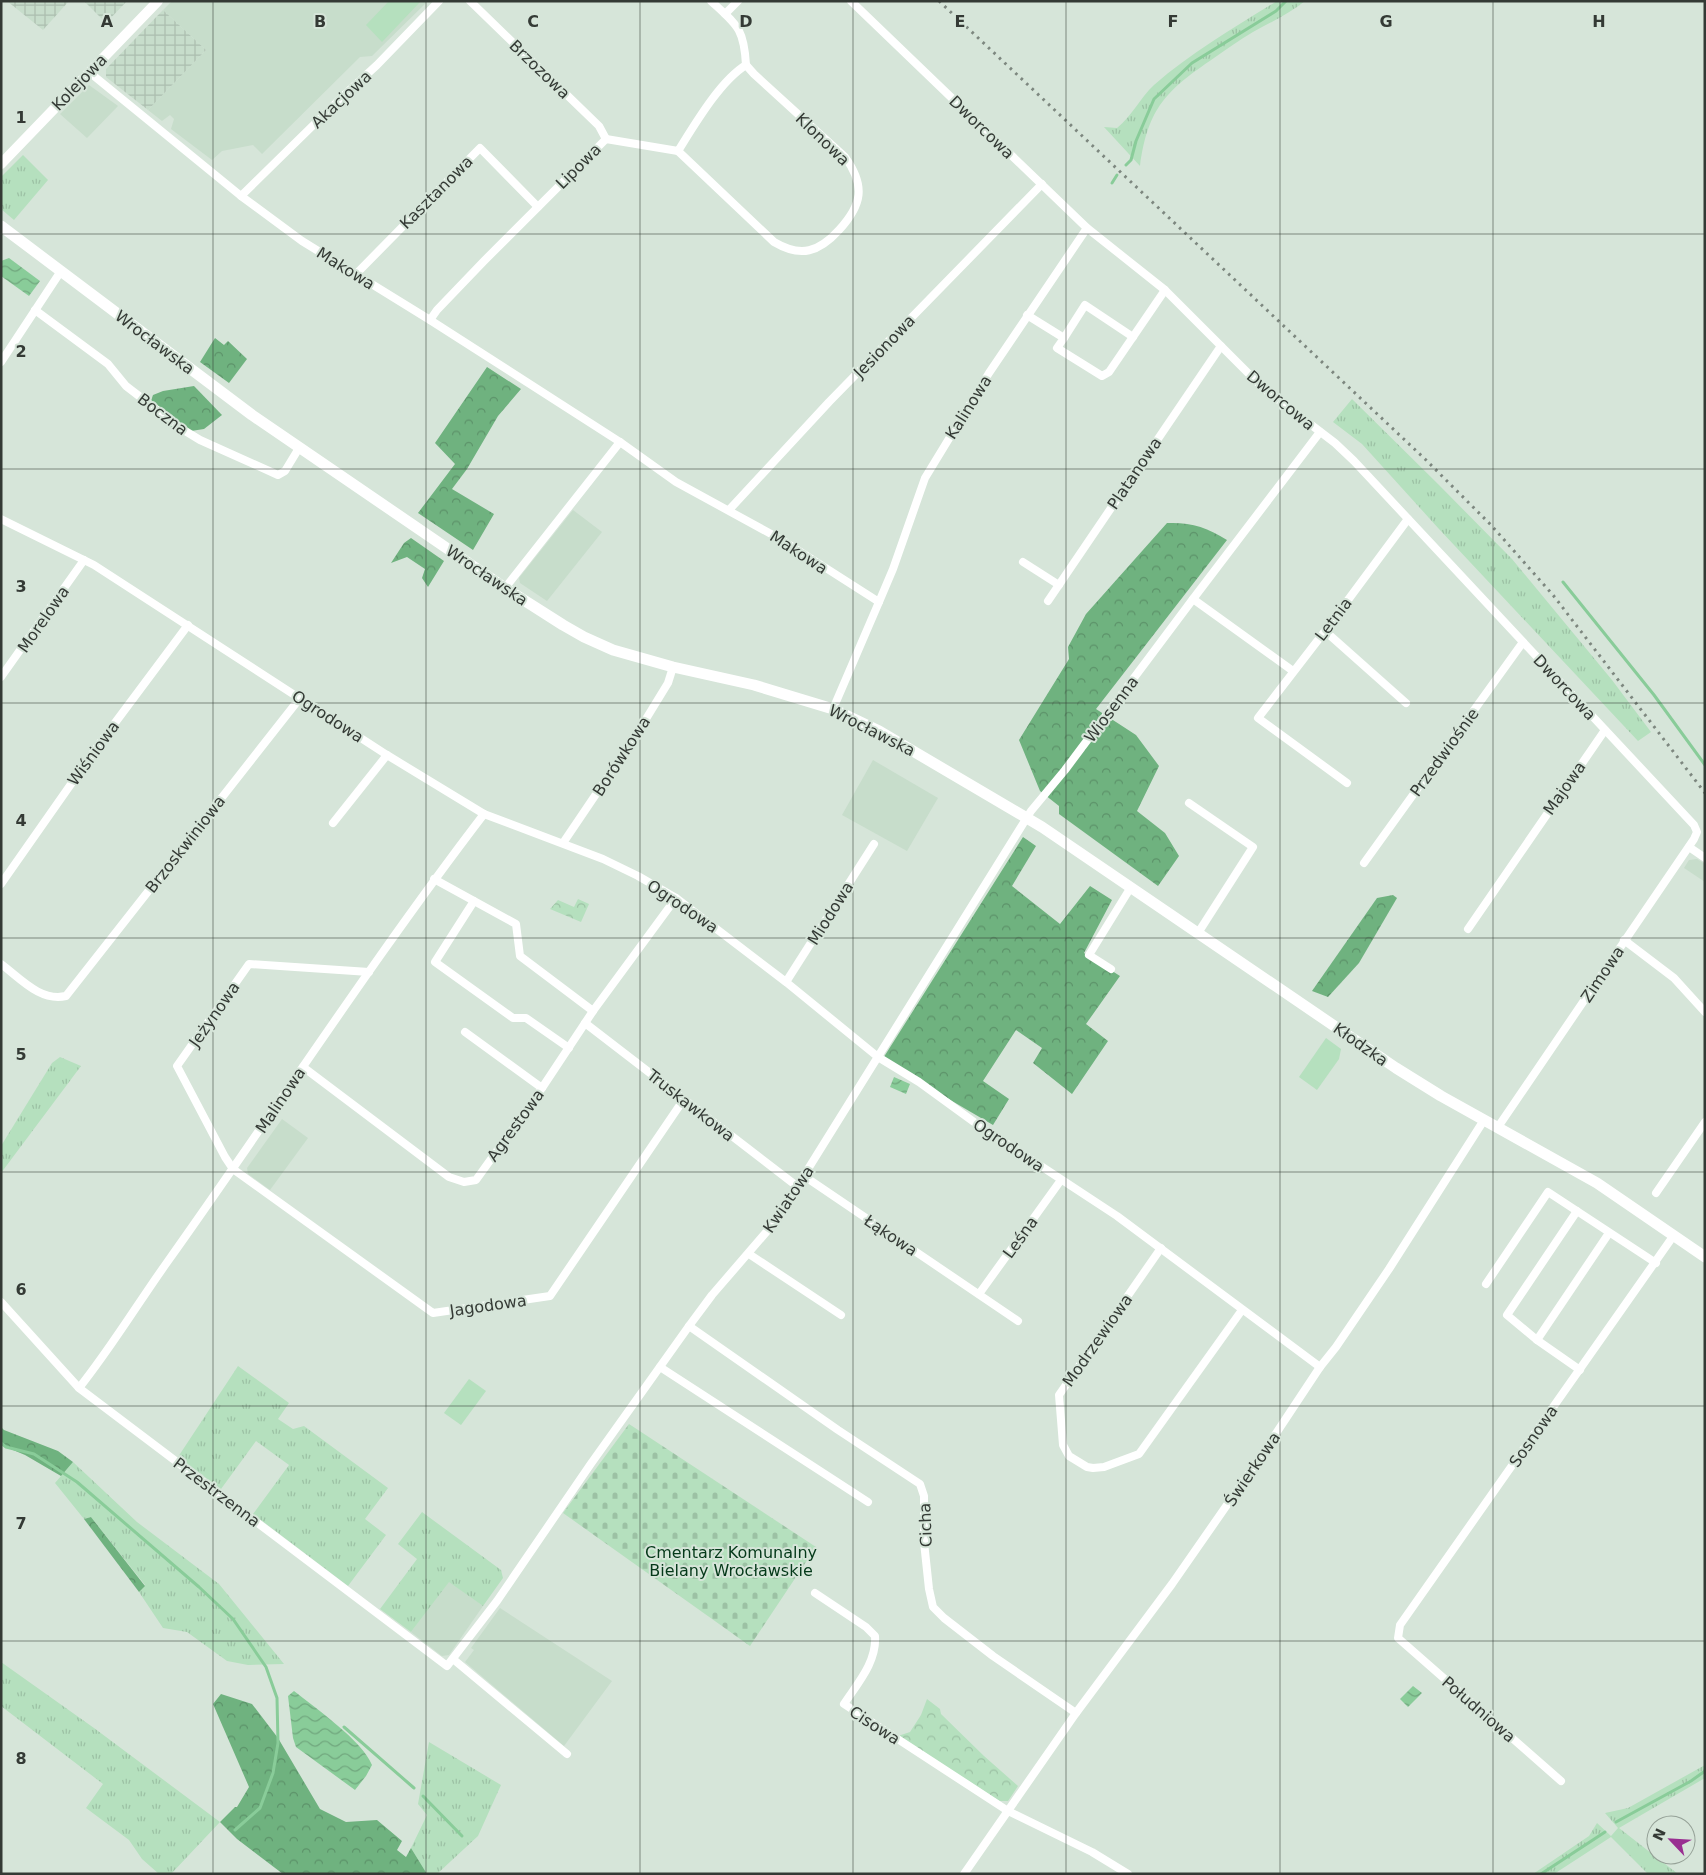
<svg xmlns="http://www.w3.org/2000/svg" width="1706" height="1875" font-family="'DejaVu Sans',sans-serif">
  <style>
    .built { fill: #c7ddcb }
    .industrial { fill: url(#industrial-grid) }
    .grass { fill: url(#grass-tufts) }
    .forest { fill: url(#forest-crowns) }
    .cemetery { fill: url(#cemetery-stones) }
    .park { fill: url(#park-crowns) }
    .garden { fill: #b5e0be }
    .water { fill: url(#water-waves) }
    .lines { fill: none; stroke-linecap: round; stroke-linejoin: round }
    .stream { stroke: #89cc99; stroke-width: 3 }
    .minor { stroke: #fff; stroke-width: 8 }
    .tertiary { stroke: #fff; stroke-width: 10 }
    .secondary { stroke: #fff; stroke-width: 11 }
    .rail { stroke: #7d877f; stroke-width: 3; stroke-dasharray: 2.5 5; stroke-linecap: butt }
    .grid { fill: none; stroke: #343a35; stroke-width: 1; stroke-opacity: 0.55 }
    .labels { text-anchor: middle; stroke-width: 4; stroke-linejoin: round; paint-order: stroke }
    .street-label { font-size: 16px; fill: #343a35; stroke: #d6e5d9 }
    .park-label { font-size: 16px; fill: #043919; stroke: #d6e5d9 }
    .grid-label { font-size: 16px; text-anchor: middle; font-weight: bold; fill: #343a35; stroke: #d6e5d9; stroke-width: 4; stroke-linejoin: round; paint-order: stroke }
  </style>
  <defs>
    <pattern id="industrial-grid" width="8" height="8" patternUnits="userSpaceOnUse" patternTransform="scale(1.25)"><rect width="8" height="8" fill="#c7ddcb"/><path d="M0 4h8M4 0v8" fill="none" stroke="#acbeaf"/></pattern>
    <pattern id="grass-tufts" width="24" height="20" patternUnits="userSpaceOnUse" patternTransform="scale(1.25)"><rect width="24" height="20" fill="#b5e0be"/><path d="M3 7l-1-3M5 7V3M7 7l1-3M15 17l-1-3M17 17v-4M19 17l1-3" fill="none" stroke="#9cc1a4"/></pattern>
    <pattern id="forest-crowns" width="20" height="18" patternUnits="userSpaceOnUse" patternTransform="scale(1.25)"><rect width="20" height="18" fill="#6fb27f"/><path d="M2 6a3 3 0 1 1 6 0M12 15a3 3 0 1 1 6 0" fill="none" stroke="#5c9269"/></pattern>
    <pattern id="cemetery-stones" width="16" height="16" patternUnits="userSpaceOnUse" patternTransform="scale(1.25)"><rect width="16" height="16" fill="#b5e0be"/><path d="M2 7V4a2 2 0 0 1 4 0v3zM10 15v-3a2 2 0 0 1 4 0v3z" fill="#9cc1a4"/></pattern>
    <pattern id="park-crowns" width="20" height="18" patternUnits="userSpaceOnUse" patternTransform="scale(1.25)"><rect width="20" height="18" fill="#b5e0be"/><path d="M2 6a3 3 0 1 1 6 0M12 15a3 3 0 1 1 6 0" fill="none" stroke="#9cc1a4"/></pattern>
    <pattern id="water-waves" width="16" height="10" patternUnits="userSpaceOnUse" patternTransform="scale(1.25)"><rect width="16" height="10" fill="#89cc99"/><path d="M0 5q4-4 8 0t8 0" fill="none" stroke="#71a77e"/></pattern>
  </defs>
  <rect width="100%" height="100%" fill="#d6e5d9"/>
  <g class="built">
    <path d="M172 1H428L372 56 360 57 262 154 253 145 222 151 212 160 171 129 174 119 170 115 162 121 148 110 206 50 163 10Z"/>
    <path d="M89 85 118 106 87 138 60 114Z"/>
    <path d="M573 510 602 532 547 601 520 583 519 578Z"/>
    <path d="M873 760 938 798 907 851 842 815Z"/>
    <path d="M1697 859 1705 864V882L1684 868 1689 860Z"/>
    <path d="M282 1119 308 1138 270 1190 248 1174 247 1168Z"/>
    <path d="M449 1581 483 1606 449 1655 442 1656 411 1632Z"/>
    <path d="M500 1608 612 1681 564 1746 465 1662 474 1650 471 1648Z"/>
  </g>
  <g class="industrial">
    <path d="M7 1H69L43 30Z"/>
    <path d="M84 1H127L106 23Z"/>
    <path d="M163 10 206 50 148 110 106 77V69Z"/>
  </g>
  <g class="grass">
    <path d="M1277 1H1305C1289 14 1271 22 1253 32 1239 40 1227 49 1214 58 1167 90 1148 107 1140 166L1104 127 1117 128C1132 116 1140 98 1154 85 1192 52 1235 27 1277 1Z"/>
    <path d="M23 155 48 180 14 220 1 209V177Z"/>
    <path d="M1352 399 1438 484 1512 559 1612 680 1651 732 1638 741 1439 529 1362 444 1333 422Z"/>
    <path d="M60 1057 81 1066 1 1173V1146L52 1063Z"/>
    <path d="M238 1366 289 1403 278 1419 293 1429 304 1426 388 1488 365 1519 386 1535 348 1586 253 1514 289 1465 256 1441 221 1489 178 1457Z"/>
    <path d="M73 1462 137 1522 219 1584 284 1664 248 1665 227 1661 187 1632 163 1628 139 1592 145 1585 91 1517 84 1519 55 1483Z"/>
    <path d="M422 1512 501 1570 503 1578 483 1606 449 1582 411 1632 380 1609 417 1559 398 1544Z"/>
    <path d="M1 1662 94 1728 220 1822 171 1874H159L142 1859 129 1840 86 1808 103 1784 1 1706Z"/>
    <path d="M429 1742 501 1785 478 1836 437 1874H427L411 1848 427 1815 418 1804Z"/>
    <path d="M1705 1765V1778L1619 1828 1678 1874H1648L1611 1837 1554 1874H1533L1589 1836 1597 1823 1611 1836 1618 1828 1605 1813 1628 1808Z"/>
  </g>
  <g class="forest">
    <path d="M215 338 224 345 228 341 247 359 229 383 200 362Z"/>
    <path d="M487 367 521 389 498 416 467 469 452 489 494 514 473 550 418 513 455 464 435 443Z"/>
    <path d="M194 386 222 415 204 429 178 433 148 409 153 395 163 391Z"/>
    <path d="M1167 523C1190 522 1207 527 1227 540L1096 709 1136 735 1159 766 1137 811 1165 833 1179 856 1158 886 1059 814V806L1040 791 1019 740 1069 659 1068 647 1086 614Z"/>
    <path d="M411 538 444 561 428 587 422 578 425 569 407 557 391 563 404 543Z"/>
    <path d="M1023 837 1036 846 1012 886 1060 924 1090 886 1112 900 1084 953 1120 976 1086 1024 1108 1041 1072 1094 1033 1063 1042 1048 1016 1030 983 1081 1009 1099 993 1125 882 1060Z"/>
    <path d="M1393 895 1397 898 1359 963 1328 997 1312 991 1377 898Z"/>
    <path d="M1 1427 4 1430 58 1451 73 1462 61 1476 25 1455 1 1445Z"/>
    <path d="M91 1517 145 1586 139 1592 84 1519Z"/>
    <path d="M221 1694 252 1704 278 1738 320 1809 346 1822 377 1820 402 1841 397 1850 406 1857 411 1848 427 1874H283L237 1839 220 1822 235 1807H237L249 1787 213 1704Z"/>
  </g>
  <path class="cemetery" d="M629 1424 816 1547 750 1646 563 1513Z"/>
  <g class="park">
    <path d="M578 899 589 904 581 922 550 909 558 900 574 907Z"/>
    <path d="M927 1699 940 1709 941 1714 984 1756 1018 1786 1008 1801H999L898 1736 910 1732 921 1715Z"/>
  </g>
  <g class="garden">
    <path d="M389 1H421L382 42 366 25Z"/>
    <path d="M1326 1038 1341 1049 1339 1059 1317 1090 1299 1077Z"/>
    <path d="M469 1379 486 1391 461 1425 444 1413Z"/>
  </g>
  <g class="water">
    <path d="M9 258 40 281 29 296 1 276V261Z"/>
    <path d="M894 1077 910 1084 906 1094 890 1087Z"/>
    <path d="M1413 1686 1422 1693 1408 1707 1400 1699Z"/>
    <path d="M294 1691C315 1708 363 1741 372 1765L366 1776 355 1790 296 1747 293 1738 288 1696Z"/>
  </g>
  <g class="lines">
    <g class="stream">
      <path d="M1126 165 1131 160 1136 141 1154 99 1192 63 1276 11 1286 1"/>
      <path d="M1112 183 1117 175"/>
      <path d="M1563 582 1654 695 1705 765"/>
      <path d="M1 1443 6 1447 34 1454 77 1482 199 1587 233 1619 266 1667 277 1698 278 1743 273 1773 260 1808 235 1830"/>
      <path d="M344 1727 414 1788"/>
      <path d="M423 1796 462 1836"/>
      <path d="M1616 1822 1691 1781 1705 1771"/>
      <path d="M1541 1874 1605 1832"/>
    </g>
    <g class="minor">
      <path d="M470 1 599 126 606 139"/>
      <path d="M851 1 1087 228 1165 290 1263 388 1335 443 1354 461 1694 825 1697 832 1694 839 1498 1127"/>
      <path d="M725 14 738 1"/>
      <path d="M89 72 241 196 302 241 430 320 620 442 676 482 782 540 879 602 833 709"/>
      <path d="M678 151 774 242C801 258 819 252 839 230 862 205 866 186 845 157L754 74 746 65"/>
      <path d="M241 196 342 97 377 65 439 1"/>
      <path d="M356 274 480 148 538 207"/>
      <path d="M35 310 108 364 126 386 182 429 200 440 278 475 285 471 299 448"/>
      <path d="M1027 315 1064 338 1057 348 1102 376 1109 372 1165 290"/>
      <path d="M430 320 437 310 484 261 606 139 678 151C695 124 720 81 746 65 744 28 737 25 711 1"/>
      <path d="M1064 338 1085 305 1133 337"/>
      <path d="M1 362 61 271"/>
      <path d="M729 510 829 402 1042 184"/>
      <path d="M1 519 94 565 387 755 484 814 603 859 638 876 676 898 786 982 878 1057 919 1082 974 1122 1117 1216 1320 1367"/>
      <path d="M1023 562 1059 585"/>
      <path d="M505 588 620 442"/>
      <path d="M1193 599 1293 671"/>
      <path d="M1048 601 1221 346"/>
      <path d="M879 602 893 569 925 478 989 373 1087 228"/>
      <path d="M1325 631 1406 703"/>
      <path d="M1 677 84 560"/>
      <path d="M1347 783 1258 718 1325 631 1408 519"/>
      <path d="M1189 803 1253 847 1198 933"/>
      <path d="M333 823 387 755"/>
      <path d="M563 843 638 732 668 683 673 667"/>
      <path d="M1689 847 1705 858"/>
      <path d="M1364 863 1523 642"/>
      <path d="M434 879 516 924 520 956 593 1011"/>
      <path d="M1 884 97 747 188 625"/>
      <path d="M474 901 435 962 513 1018H526L569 1048"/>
      <path d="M1468 929 1605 730"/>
      <path d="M1624 940 1674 978 1705 1012"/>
      <path d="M1 964C20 978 40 1002 66 996L300 698"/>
      <path d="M1111 969 1089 955 1131 887"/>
      <path d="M369 972 249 964 177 1066 225 1157 233 1169 433 1313 550 1296 684 1099"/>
      <path d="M786 982 874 844"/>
      <path d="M585 1023 798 1187"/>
      <path d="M465 1032 542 1088"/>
      <path d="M303 1067 449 1177 464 1182 476 1180 542 1088 593 1011 676 898"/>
      <path d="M804 1176 1018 1321"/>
      <path d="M1656 1193 1705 1122"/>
      <path d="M1577 1211 1507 1315 1537 1340 1580 1370"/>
      <path d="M1161 1248 1059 1395 1063 1445 1069 1456 1087 1467 1093 1468 1104 1467 1139 1454 1242 1310"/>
      <path d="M749 1254 841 1315"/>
      <path d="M1486 1284 1548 1192 1656 1263"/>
      <path d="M979 1294 1061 1180"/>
      <path d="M1 1302 79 1388 447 1666 497 1601 590 1465 689 1326 712 1295 775 1222 1031 811 1065 770 1193 599 1320 432"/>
      <path d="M689 1326 838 1430 920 1484 924 1496V1542L929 1589 933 1607 944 1618 993 1656 1076 1713"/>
      <path d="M1537 1340 1609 1233"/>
      <path d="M660 1367 868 1502"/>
      <path d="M79 1388C111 1348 138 1303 168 1261 274 1112 373 959 484 814"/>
      <path d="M815 1593 866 1627 875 1636C877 1662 857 1684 844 1704L1008 1811 1092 1852 1128 1874"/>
      <path d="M453 1659 567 1754"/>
      <path d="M1561 1781 1398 1638 1400 1625 1674 1235"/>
      <path d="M964 1874 1076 1713 1172 1584 1261 1456 1320 1367 1336 1347 1389 1269 1484 1120"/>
    </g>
    <path class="tertiary" d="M1 164 158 1"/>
    <path class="secondary" d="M1 226 252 415 505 588 563 625 584 637 613 650 673 667 754 685 833 709 879 731 1042 827 1396 1068 1441 1096 1597 1183 1705 1257"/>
    <path class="rail" d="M939 1 1426 460 1491 525 1553 595 1705 793"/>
  </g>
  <path class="grid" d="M213 1V1874M426 1V1874M640 1V1874M853 1V1874M1066 1V1874M1280 1V1874M1493 1V1874M1 234H1705M1 469H1705M1 703H1705M1 938H1705M1 1172H1705M1 1406H1705M1 1641H1705"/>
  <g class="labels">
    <g class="street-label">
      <text transform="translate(540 69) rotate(44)" y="6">Brzozowa</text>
      <text transform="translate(79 82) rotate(-46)" y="6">Kolejowa</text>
      <text transform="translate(341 99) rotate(-43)" y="6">Akacjowa</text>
      <text transform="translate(982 127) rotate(44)" y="6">Dworcowa</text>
      <text transform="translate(823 139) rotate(44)" y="6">Klonowa</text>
      <text transform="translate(578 166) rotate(-45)" y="6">Lipowa</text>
      <text transform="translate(436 192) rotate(-45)" y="6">Kasztanowa</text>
      <text transform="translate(346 268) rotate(32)" y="6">Makowa</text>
      <text transform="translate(155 342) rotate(37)" y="6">Wrocławska</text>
      <text transform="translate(884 346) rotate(-46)" y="6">Jesionowa</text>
      <text transform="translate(1281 400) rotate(40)" y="6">Dworcowa</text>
      <text transform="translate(968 407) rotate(-58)" y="6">Kalinowa</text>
      <text transform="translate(163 414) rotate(37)" y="6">Boczna</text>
      <text transform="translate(1134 473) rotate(-56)" y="6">Platanowa</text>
      <text transform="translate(799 552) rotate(33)" y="6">Makowa</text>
      <text transform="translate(487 575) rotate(34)" y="6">Wrocławska</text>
      <text transform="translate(43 619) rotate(-55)" y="6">Morelowa</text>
      <text transform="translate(1333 619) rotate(-53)" y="6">Letnia</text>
      <text transform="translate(1565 687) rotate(47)" y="6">Dworcowa</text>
      <text transform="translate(1111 709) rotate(-53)" y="6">Wiosenna</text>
      <text transform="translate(328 716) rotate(33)" y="6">Ogrodowa</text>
      <text transform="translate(872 730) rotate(27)" y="6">Wrocławska</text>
      <text transform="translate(1444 752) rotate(-54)" y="6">Przedwiośnie</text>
      <text transform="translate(93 753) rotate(-54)" y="6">Wiśniowa</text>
      <text transform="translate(621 756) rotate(-57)" y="6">Borówkowa</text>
      <text transform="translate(1564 788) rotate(-55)" y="6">Majowa</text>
      <text transform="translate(185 844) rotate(-52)" y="6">Brzoskwiniowa</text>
      <text transform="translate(683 906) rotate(34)" y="6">Ogrodowa</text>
      <text transform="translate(830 913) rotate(-58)" y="6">Miodowa</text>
      <text transform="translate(1602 974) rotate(-56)" y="6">Zimowa</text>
      <text transform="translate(214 1014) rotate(-55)" y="6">Jeżynowa</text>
      <text transform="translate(1361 1044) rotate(35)" y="6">Kłodzka</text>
      <text transform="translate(280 1100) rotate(-56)" y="6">Malinowa</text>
      <text transform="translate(691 1105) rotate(38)" y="6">Truskawkowa</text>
      <text transform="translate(515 1125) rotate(-54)" y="6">Agrestowa</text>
      <text transform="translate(1009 1145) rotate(34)" y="6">Ogrodowa</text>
      <text transform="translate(788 1199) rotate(-56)" y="6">Kwiatowa</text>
      <text transform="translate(891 1235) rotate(34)" y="6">Łąkowa</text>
      <text transform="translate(1020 1237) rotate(-54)" y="6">Leśna</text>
      <text transform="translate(488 1305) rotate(-8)" y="6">Jagodowa</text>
      <text transform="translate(1097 1340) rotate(-55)" y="6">Modrzewiowa</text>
      <text transform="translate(1533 1436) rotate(-55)" y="6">Sosnowa</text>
      <text transform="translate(1252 1469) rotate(-56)" y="6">Świerkowa</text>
      <text transform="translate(217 1492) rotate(37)" y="6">Przestrzenna</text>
      <text transform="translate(925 1525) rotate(-92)" y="6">Cicha</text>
      <text transform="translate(1479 1709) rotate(41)" y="6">Południowa</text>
      <text transform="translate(875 1725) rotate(33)" y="6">Cisowa</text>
    </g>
    <g class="park-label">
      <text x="731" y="1558">Cmentarz Komunalny<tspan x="731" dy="18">Bielany Wrocławskie</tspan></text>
    </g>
  </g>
  <g class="grid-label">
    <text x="107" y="27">A</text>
    <text x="320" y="27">B</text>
    <text x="533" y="27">C</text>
    <text x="746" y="27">D</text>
    <text x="960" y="27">E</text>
    <text x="1173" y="27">F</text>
    <text x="1386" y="27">G</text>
    <text x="1599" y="27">H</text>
    <text x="21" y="123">1</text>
    <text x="21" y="357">2</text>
    <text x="21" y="592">3</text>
    <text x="21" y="826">4</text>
    <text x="21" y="1060">5</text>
    <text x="21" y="1295">6</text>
    <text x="21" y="1529">7</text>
    <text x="21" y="1764">8</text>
  </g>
  <rect width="1706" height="1875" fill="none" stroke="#343a35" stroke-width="5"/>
  <g transform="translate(1671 1840) rotate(295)"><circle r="24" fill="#d6e5d9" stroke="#95a197"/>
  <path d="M0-4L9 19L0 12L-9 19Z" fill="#992f91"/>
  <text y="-8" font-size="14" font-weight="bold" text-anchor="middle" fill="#343a35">N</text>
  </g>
</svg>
